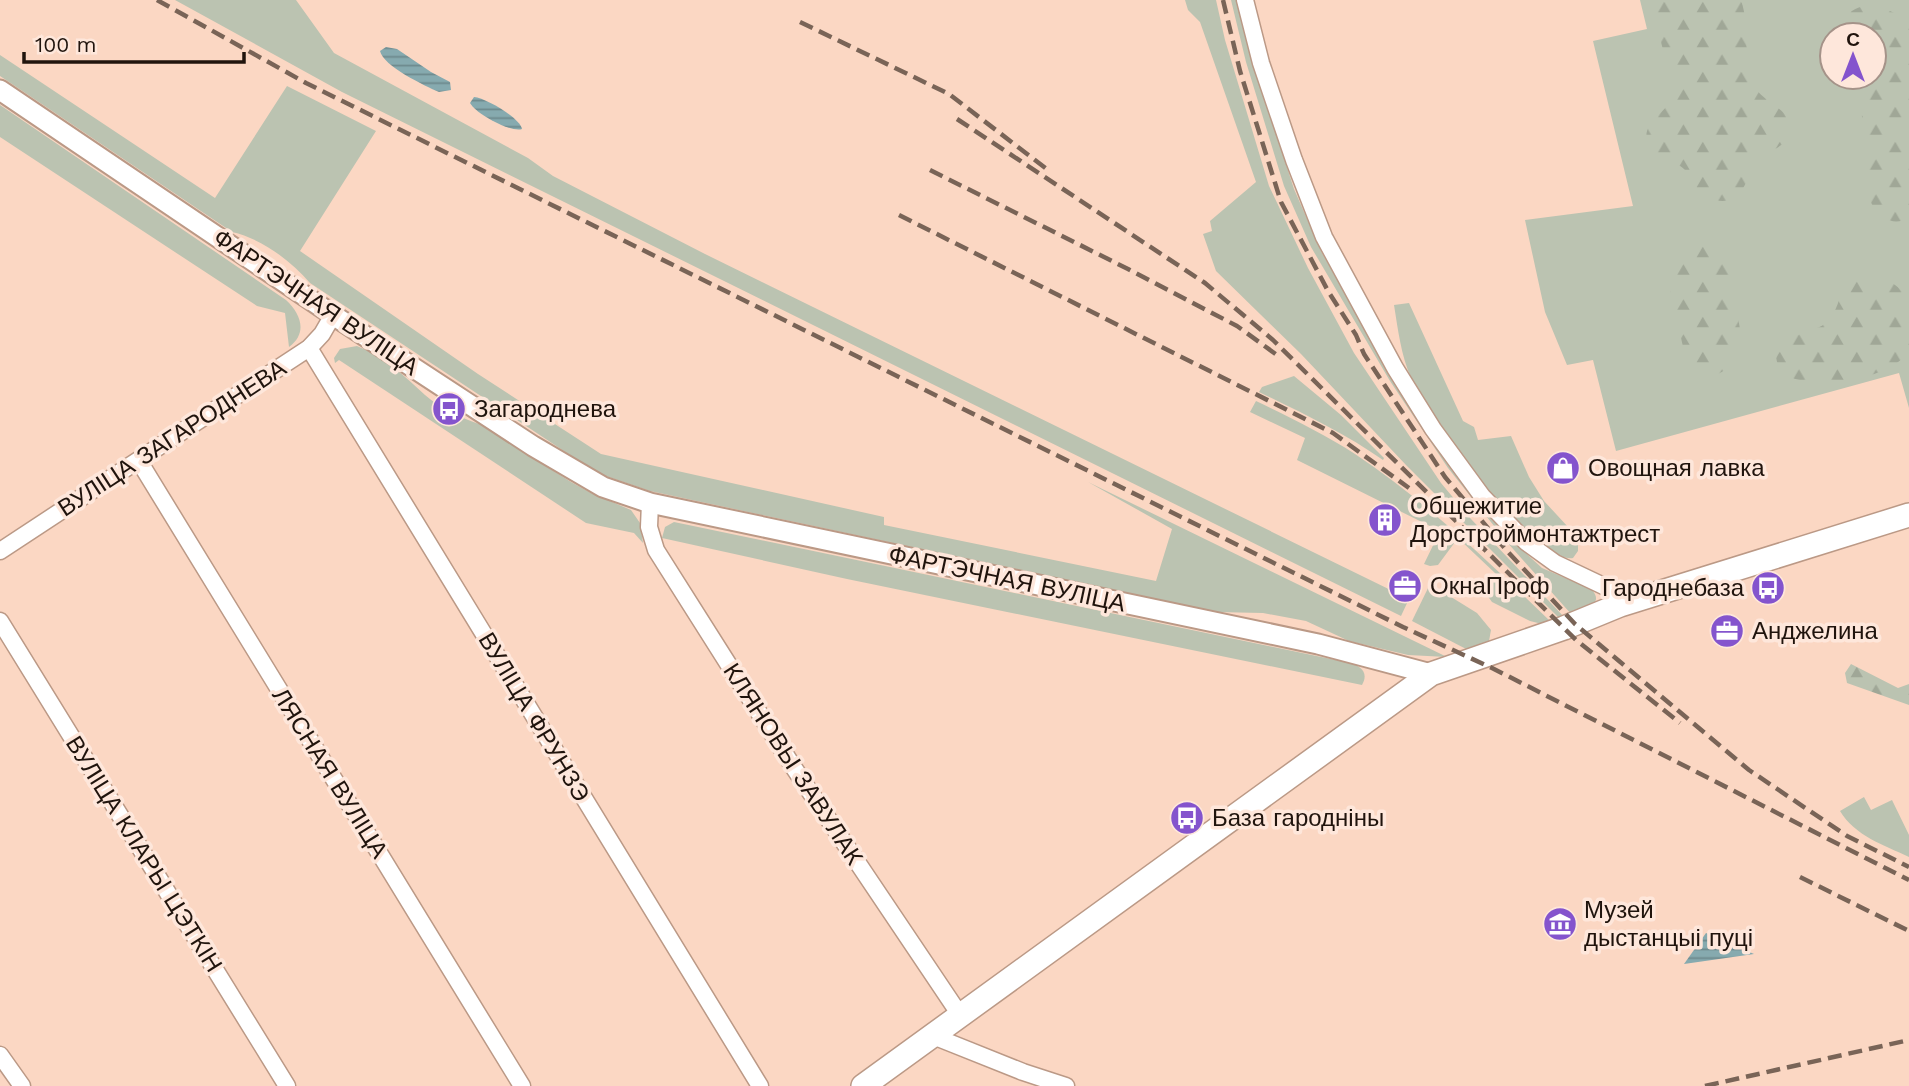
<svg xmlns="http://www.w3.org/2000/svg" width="1909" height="1086" font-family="'Work Sans',sans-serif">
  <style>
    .grass { fill: #bbc3b1; fill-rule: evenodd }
    .forest { fill: url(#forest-firs) }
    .water { fill: url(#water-rules) }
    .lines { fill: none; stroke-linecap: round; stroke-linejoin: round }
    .minor-casing { stroke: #bb9986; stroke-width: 19 }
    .tertiary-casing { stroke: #bb9986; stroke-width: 23 }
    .secondary-casing { stroke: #bb9986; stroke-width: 26 }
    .minor { stroke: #fff; stroke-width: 16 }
    .tertiary { stroke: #fff; stroke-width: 19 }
    .secondary { stroke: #fff; stroke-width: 23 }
    .rail { stroke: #796457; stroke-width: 4.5; stroke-dasharray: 14 7; stroke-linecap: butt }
    .labels { text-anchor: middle; stroke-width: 7; stroke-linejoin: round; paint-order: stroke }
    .street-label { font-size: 24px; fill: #20140d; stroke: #fee7db }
    .poi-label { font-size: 24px; fill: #20140d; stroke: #fee7db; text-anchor: start }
  </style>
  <defs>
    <pattern id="forest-firs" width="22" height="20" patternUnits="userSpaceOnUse" patternTransform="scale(1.75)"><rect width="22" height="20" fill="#bbc3b1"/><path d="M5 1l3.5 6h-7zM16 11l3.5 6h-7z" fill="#a0a797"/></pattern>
    <pattern id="water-rules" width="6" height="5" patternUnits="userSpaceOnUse" patternTransform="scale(1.75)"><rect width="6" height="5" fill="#86aaaf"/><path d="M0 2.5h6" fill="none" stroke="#6d898d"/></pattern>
  </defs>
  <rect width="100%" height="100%" fill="#fbd7c3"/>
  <g class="grass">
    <path d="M175 0H296L334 53 528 158 553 176 705 254 1409 599 1401 616 342 92Z"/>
    <path d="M1185 0H1216L1225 40 1269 186 1308 268 1354 353 1441 483 1471 519 1565 618 1560 619 1406 465 1301 354 1216 271 1203 234 1212 231 1210 221 1256 182 1200 22 1188 10Z"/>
    <path d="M1231 0H1238L1263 93 1294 189 1322 253 1389 368 1494 519 1519 547 1542 568 1591 589C1606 604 1584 609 1572 615L1506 541 1448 468 1390 381 1311 247 1284 186 1246 62Z"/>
    <path d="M1640 0H1909V408L1899 373 1616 451 1593 360 1567 365 1545 312 1525 220 1633 206 1593 41 1647 29ZM1832 35H1874V77H1832Z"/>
    <path d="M0 55 215 198 287 86 376 131 300 251 478 374 601 454 884 517V525L1156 581 1172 529 1088 482 1447 657 1408 655 1349 641 1306 621 1263 613 1215 612 650 491 606 476 585 465 310 283C290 260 262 239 232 232L0 76Z"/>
    <path d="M0 105 286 300C301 314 308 333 289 347L285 313 257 306 0 137Z"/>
    <path d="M1409 303 1463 421 1474 427 1478 440 1511 436 1529 477 1544 501 1569 528 1578 545V551L1573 558C1535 564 1426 414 1411 378 1401 355 1398 330 1394 305Z"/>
    <path d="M357 346C383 356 406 377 425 395 440 408 461 418 479 424L571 482 591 493 631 510 640 523 643 543 634 533 586 523 339 360 335 363 334 358 340 349Z"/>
    <path d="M1294 376 1341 415 1384 458 1383 460C1344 433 1302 413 1259 392L1262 387Z"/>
    <path d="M1256 401C1289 417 1324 434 1355 454 1427 502 1489 562 1551 622L1542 624 1530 621 1492 602 1484 591 1496 574 1458 538 1438 565 1430 566 1424 564 1440 531 1297 460 1305 438 1250 412Z"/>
    <path d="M674 522 1350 663C1361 666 1369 673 1362 685L847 579 662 538 665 527Z"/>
    <path d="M1430 584 1477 613 1491 630 1489 641 1470 651 1412 621Z"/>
    <path d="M1864 797 1871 810 1892 800 1909 835V857C1884 845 1855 836 1840 811Z"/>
  </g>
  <g class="forest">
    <path d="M1653 0H1741C1751 29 1741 62 1756 89 1765 103 1796 113 1792 132 1789 145 1769 150 1760 159 1750 168 1749 181 1741 191 1728 208 1709 201 1696 187 1691 182 1689 174 1684 169 1674 159 1656 161 1649 146 1637 122 1670 113 1675 92 1679 73 1664 59 1661 42 1658 27 1658 14 1653 0Z"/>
    <path d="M1860 7 1890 11 1909 20V108L1904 137 1905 153 1909 164V218C1886 230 1868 208 1867 185 1866 174 1871 164 1871 152 1870 141 1863 132 1862 120 1861 106 1868 92 1868 77H1874V35H1844C1838 20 1847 12 1860 7Z"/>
    <path d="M1704 246 1725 251C1739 269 1727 274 1731 292 1737 316 1752 351 1725 370 1714 377 1702 381 1693 391L1665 267 1692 249Z"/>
    <path d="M1873 277C1904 283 1909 296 1909 326 1909 332 1909 342 1909 348 1899 377 1832 385 1807 381 1796 380 1784 377 1779 367 1764 335 1814 335 1827 322 1847 301 1832 280 1873 277Z"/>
    <path d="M1851 664 1898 688 1909 684V705L1847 683 1845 673Z"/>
  </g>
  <g class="water">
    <path d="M386 47 397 49 431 72 450 82 451 90 439 92C425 86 383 66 380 51Z"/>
    <path d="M474 97C486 98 520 118 522 129 511 133 476 114 470 103Z"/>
    <path d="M1706 933 1754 954 1684 964Z"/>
  </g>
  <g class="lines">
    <g class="minor-casing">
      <g id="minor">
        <path d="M1245 0 1261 63 1294 160 1324 237 1395 368 1433 429 1482 496 1526 542 1555 563 1614 591 1620 605"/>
        <path d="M309 348 760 1086"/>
        <path d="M139 461 522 1086"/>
        <path d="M650 503 649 527 656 550 794 768 960 1015"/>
        <path d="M0 551 309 348 322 334 333 315"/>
        <path d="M0 621 287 1086"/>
        <path d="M933 1036 1023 1072 1066 1086"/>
        <path d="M0 1055 22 1086"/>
      </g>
    </g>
    <g class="tertiary-casing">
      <path id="tertiary" d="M0 90 333 315 533 446 603 487 650 503 1318 644 1431 674"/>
    </g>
    <g class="secondary-casing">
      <path id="secondary" d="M863 1086 1431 674 1564 628 1620 605 1909 515"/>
    </g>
    <use href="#minor" class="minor"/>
    <use href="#tertiary" class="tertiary"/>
    <use href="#secondary" class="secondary"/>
    <g class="rail">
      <path d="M157 0 306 83 1403 627 1492 668 1909 880"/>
      <path d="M1223 0 1240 71 1281 202 1328 291 1356 335 1364 354 1445 477 1508 552 1575 624 1749 770 1847 836 1909 867"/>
      <path d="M800 22 949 94 1048 170"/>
      <path d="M957 119 1205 283 1273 340 1576 640 1680 723"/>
      <path d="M930 170 1128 269 1237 326 1277 355"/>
      <path d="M899 215 1333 433 1409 488"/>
      <path d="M1800 877 1909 931"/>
      <path d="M1705 1086 1909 1040"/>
    </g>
  </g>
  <defs>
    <g id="bus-disc" transform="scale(1.75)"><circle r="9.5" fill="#8454cd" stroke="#fee7db"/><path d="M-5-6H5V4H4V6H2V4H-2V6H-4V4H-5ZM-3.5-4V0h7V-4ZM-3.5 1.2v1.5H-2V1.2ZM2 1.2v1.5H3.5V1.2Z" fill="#fff"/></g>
    <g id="shop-disc" transform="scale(1.75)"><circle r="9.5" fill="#8454cd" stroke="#fee7db"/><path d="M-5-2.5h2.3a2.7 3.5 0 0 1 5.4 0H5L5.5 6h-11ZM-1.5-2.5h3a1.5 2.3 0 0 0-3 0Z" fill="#fff"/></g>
    <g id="building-disc" transform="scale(1.75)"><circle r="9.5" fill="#8454cd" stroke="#fee7db"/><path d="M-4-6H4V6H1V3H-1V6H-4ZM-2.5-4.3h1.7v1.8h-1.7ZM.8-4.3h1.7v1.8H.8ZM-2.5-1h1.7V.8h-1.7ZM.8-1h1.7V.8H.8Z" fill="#fff"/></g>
    <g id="office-disc" transform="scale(1.75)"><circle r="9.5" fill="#8454cd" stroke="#fee7db"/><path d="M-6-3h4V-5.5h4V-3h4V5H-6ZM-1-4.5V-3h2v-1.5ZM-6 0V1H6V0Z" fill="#fff"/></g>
    <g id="museum-disc" transform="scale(1.75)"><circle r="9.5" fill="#8454cd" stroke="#fee7db"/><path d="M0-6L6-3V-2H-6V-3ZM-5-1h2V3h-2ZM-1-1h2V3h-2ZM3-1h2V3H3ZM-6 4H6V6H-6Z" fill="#fff"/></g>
  </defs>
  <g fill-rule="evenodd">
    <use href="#bus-disc" x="449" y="409"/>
    <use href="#shop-disc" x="1563" y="468"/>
    <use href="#building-disc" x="1385" y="520"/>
    <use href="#office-disc" x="1405" y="586"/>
    <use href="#bus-disc" x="1768" y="588"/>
    <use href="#office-disc" x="1727" y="631"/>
    <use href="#bus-disc" x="1187" y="818"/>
    <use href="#museum-disc" x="1560" y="924"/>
  </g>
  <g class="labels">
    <g class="street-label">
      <text transform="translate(316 302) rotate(34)" y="8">ФАРТЭЧНАЯ ВУЛІЦА</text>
      <text transform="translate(172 438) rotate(-33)" y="8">ВУЛІЦА ЗАГАРОДНЕВА</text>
      <text transform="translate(1007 579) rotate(12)" y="8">ФАРТЭЧНАЯ ВУЛІЦА</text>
      <text transform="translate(534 717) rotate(59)" y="8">ВУЛІЦА ФРУНЗЭ</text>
      <text transform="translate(793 764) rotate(57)" y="8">КЛЯНОВЫ ЗАВУЛАК</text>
      <text transform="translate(330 773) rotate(58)" y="8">ЛЯСНАЯ ВУЛІЦА</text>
      <text transform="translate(144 854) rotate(58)" y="8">ВУЛІЦА КЛАРЫ ЦЭТКІН</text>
    </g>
    <g class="poi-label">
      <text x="474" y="417">Загароднева</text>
      <text x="1588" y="476">Овощная лавка</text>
      <text x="1410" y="514">Общежитие<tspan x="1410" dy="28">Дорстроймонтажтрест</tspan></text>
      <text x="1430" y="594">ОкнаПроф</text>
      <text x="1744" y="596" text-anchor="end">Гароднебаза</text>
      <text x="1752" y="639">Анджелина</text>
      <text x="1212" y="826">База гародніны</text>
      <text x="1584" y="918">Музей<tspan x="1584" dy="28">дыстанцыі пуці</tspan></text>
    </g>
  </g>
  <g transform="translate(1853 56)"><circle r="33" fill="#fee7db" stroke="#a59389" stroke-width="2"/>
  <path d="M0-5L12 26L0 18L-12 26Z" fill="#8454cd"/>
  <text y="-10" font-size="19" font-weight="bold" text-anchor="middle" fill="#20140d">С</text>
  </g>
  <path d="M24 52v10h220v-10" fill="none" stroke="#20140d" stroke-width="3.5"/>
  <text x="35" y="52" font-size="21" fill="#20140d" stroke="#fee7db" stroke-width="5" paint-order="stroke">100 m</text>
</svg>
